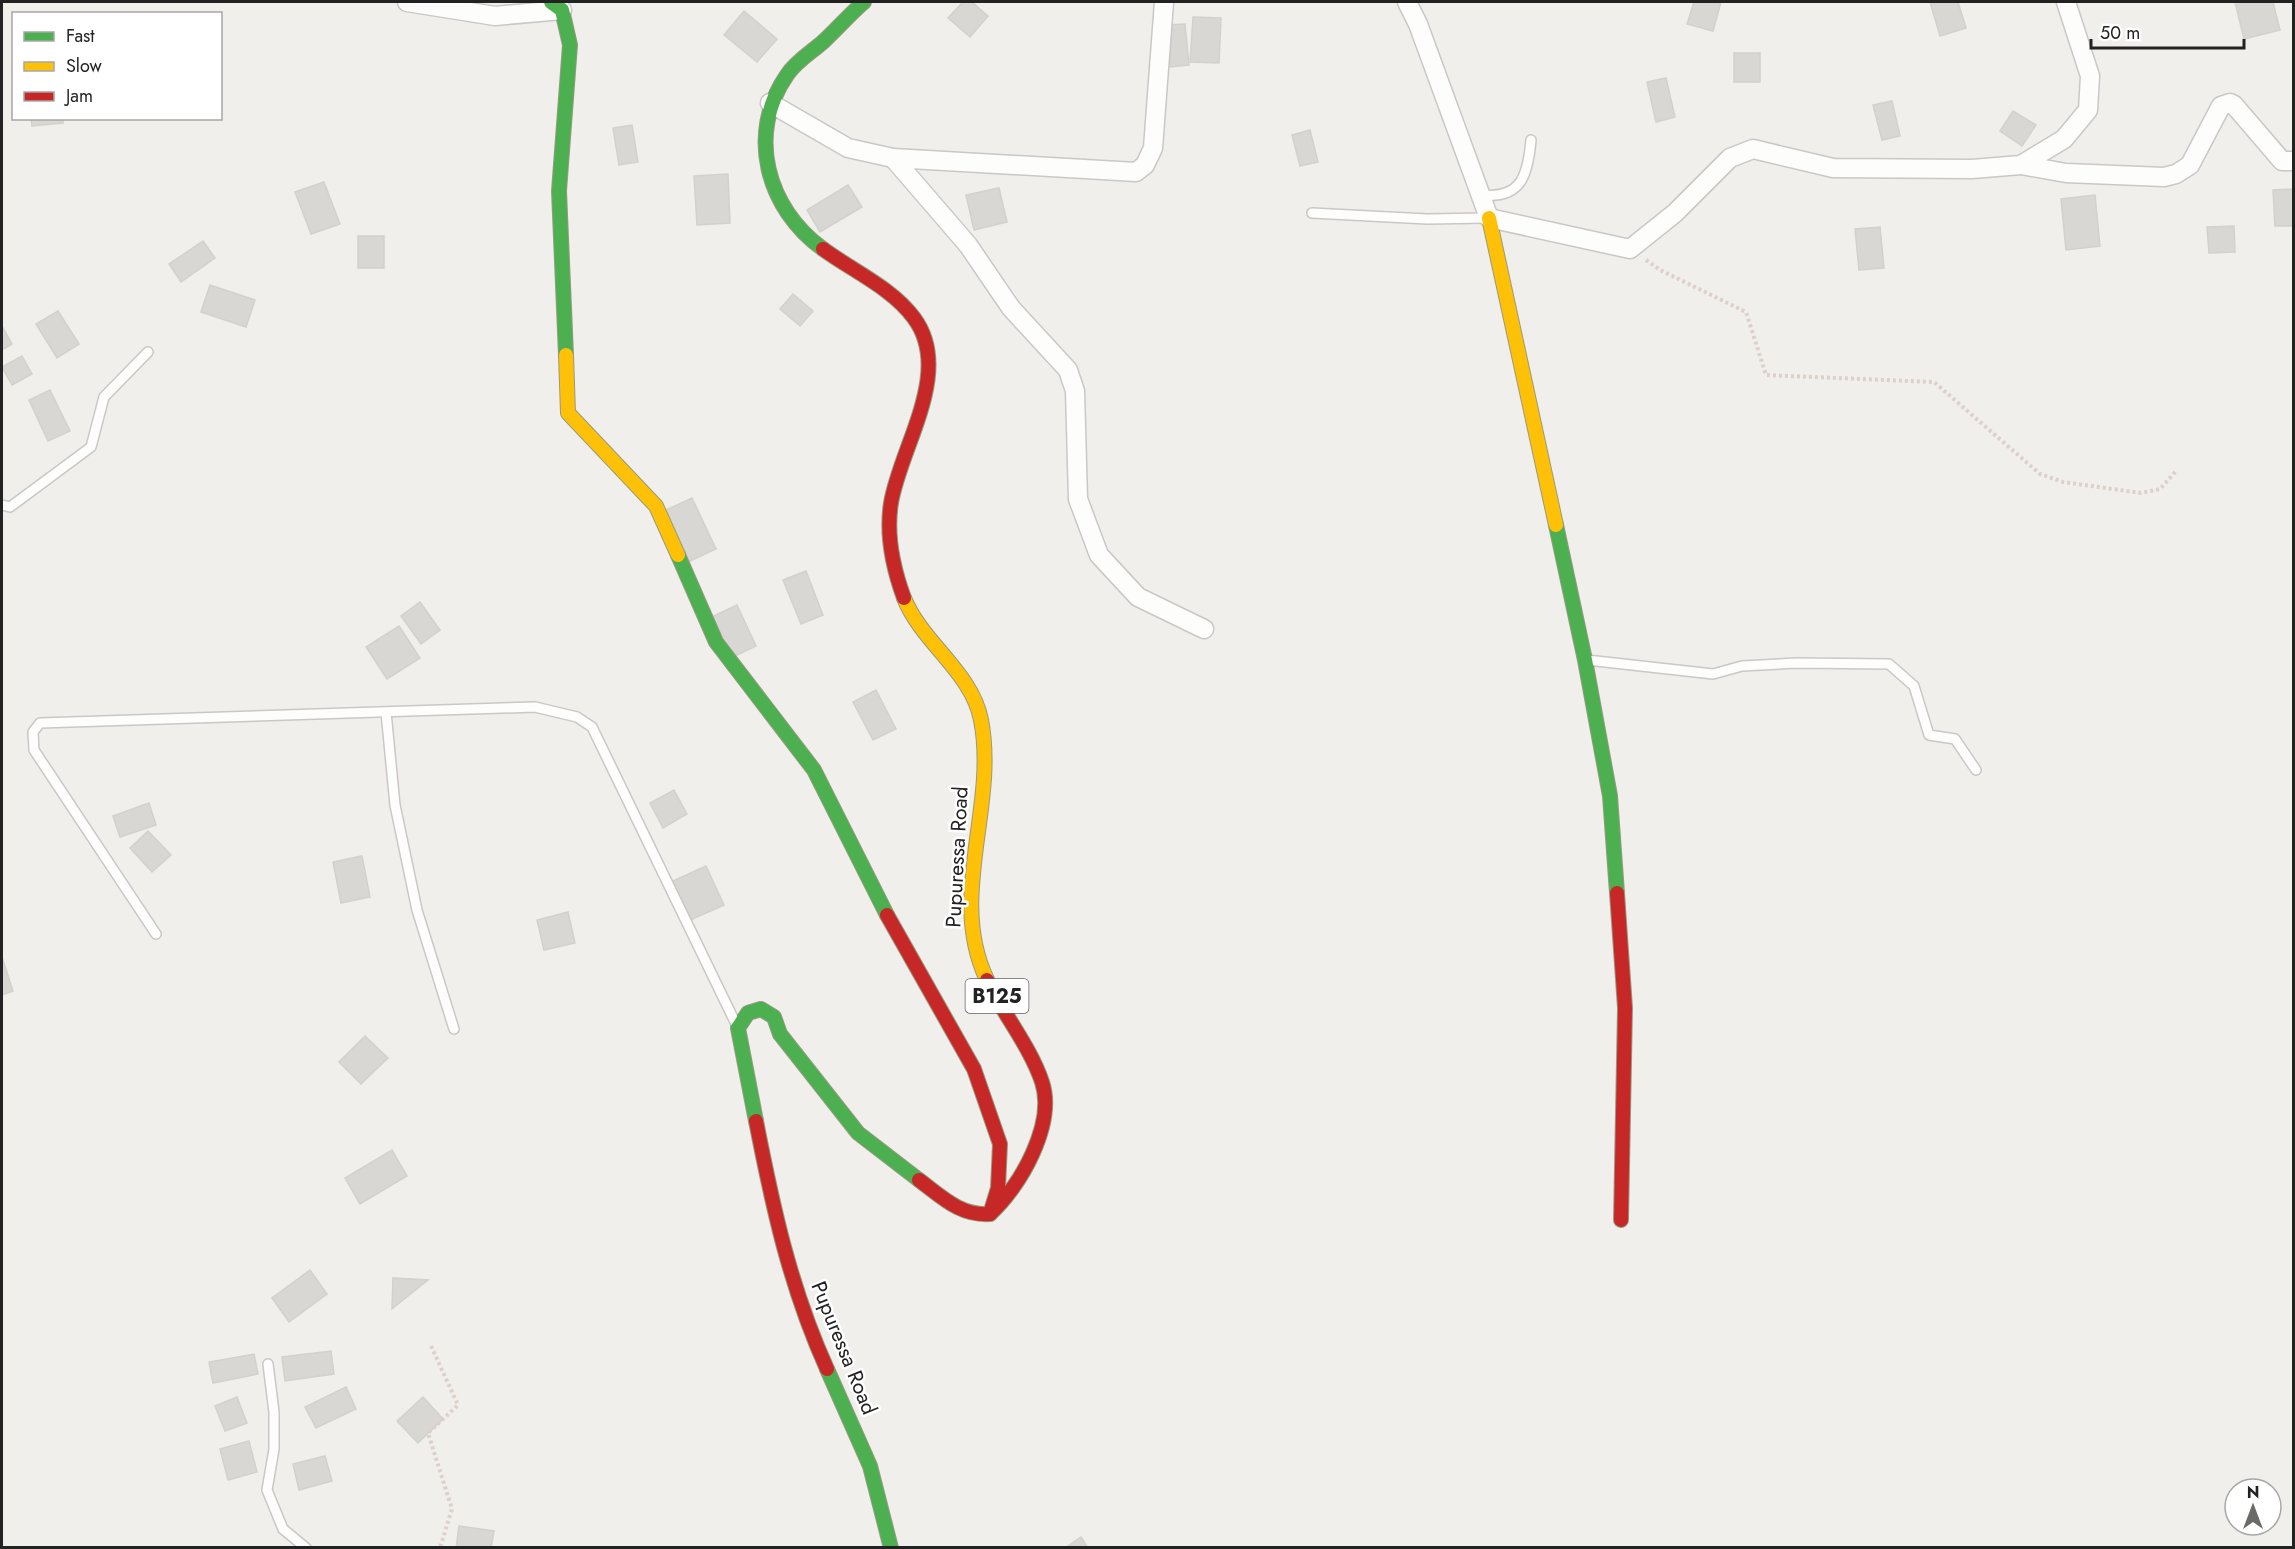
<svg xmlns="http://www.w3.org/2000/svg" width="2295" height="1549" font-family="Jost,sans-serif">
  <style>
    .building { fill: #d8d7d3; stroke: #d3d1cc; stroke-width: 1.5 }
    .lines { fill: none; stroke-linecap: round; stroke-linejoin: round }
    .lane-casing { stroke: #c9c8c7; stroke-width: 12 }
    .street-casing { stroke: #c9c8c7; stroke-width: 21 }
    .fast-casing { stroke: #969b81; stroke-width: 16 }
    .slow-casing { stroke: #969b81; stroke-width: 16 }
    .jam-casing { stroke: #969b81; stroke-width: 16 }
    .path { stroke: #ddd0cb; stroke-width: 4; stroke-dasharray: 3 3; stroke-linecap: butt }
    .lane { stroke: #fdfdfc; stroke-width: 9 }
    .street { stroke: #fdfdfc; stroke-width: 18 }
    .fast { stroke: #4caf50; stroke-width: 14 }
    .slow { stroke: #ffc107; stroke-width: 14 }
    .jam { stroke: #c62828; stroke-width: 14 }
    .labels { text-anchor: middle; stroke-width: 5; stroke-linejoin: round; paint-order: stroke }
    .shield { fill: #fff; stroke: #646464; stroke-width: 1.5 }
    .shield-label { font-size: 20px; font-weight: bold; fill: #222 }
    .street-label { font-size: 21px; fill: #222; stroke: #fff }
  </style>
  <rect width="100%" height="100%" fill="#f0efeb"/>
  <g class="building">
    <path d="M963 2H972L988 16 970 37 948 18Z"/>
    <path d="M1694 2H1721L1713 31 1687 24Z"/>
    <path d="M1930 2H1958L1966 28 1940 36Z"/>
    <path d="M2235 2H2273L2280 30 2244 39Z"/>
    <path d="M744 11 777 39 757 62 724 35Z"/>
    <path d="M1193 17 1221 18 1219 63 1190 62Z"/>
    <path d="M1185 24 1189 65 1170 67 1166 25Z"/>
    <rect x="1734" y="53" width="26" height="29"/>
    <path d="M1666 78 1675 117 1656 122 1647 82Z"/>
    <path d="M1892 101 1900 136 1882 140 1873 105Z"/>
    <path d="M2013 111 2036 125 2022 146 2000 131Z"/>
    <path d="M31 118H63V123L32 126Z"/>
    <path d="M632 125 638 162 619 165 613 128Z"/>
    <path d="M1310 130 1318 162 1300 166 1292 135Z"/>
    <path d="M728 174 730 223 697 225 694 176Z"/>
    <path d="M324 182 340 224 311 234 295 192Z"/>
    <path d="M848 185 862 207 820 232 807 210Z"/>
    <path d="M999 188 1007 222 974 230 966 195Z"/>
    <path d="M2294 189V226H2275L2273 190Z"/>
    <path d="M2095 195 2100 246 2066 250 2061 199Z"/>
    <path d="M2234 226 2235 252 2209 253 2207 227Z"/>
    <path d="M1880 227 1884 268 1859 270 1855 229Z"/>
    <rect x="358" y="236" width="26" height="32"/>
    <path d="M203 241 215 258 181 282 169 264Z"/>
    <path d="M210 285 255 300 246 327 201 312Z"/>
    <path d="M793 294 813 311 800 326 780 309Z"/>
    <path d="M58 311 79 344 57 358 36 324Z"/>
    <path d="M2 326 12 344 2 350Z"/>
    <path d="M22 356 32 374 12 385 2 367Z"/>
    <path d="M50 390 70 431 48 441 29 400Z"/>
    <path d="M692 498 716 549 688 562 664 511Z"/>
    <path d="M806 571 823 615 801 624 783 580Z"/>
    <path d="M420 602 440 630 421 644 401 616Z"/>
    <path d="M737 605 756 646 729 659 709 618Z"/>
    <path d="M399 626 420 658 387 679 366 647Z"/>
    <path d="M876 690 896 729 873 740 853 702Z"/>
    <path d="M674 790 687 814 663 828 650 803Z"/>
    <path d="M149 803 156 825 120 837 113 816Z"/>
    <path d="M148 831 171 855 152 872 130 848Z"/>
    <path d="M362 856 370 897 341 903 333 862Z"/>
    <path d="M706 866 724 905 688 921 671 882Z"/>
    <path d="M568 912 575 943 544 950 537 920Z"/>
    <path d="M2 957 13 991 2 995Z"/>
    <path d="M365 1036 388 1058 361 1084 339 1062Z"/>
    <path d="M392 1150 407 1176 360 1204 345 1178Z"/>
    <path d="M310 1270 327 1294 289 1322 272 1298Z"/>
    <path d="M393 1278 428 1280 392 1309Z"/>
    <path d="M331 1351 334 1374 285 1381 282 1357Z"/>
    <path d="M254 1354 258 1374 213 1383 209 1362Z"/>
    <path d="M346 1387 356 1409 316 1428 305 1407Z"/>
    <path d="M237 1397 247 1423 225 1431 215 1406Z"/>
    <path d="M423 1397 443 1419 418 1443 397 1421Z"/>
    <path d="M249 1441 257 1472 228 1480 220 1449Z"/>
    <path d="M325 1456 332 1481 299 1490 293 1464Z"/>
    <path d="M459 1526 494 1531 491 1548H456Z"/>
    <path d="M1081 1537 1088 1548H1065Z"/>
  </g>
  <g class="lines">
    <g class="lane-casing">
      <g id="lane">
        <path d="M1482 195C1522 199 1528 174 1531 140"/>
        <path d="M1312 213 1427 219 1487 218"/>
        <path d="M2 505 10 507 91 447 104 397 148 352"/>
        <path d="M1587 660 1713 674 1742 666 1796 663 1889 664 1914 686 1929 735 1955 739 1976 770"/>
        <path d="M386 712 395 805 417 910 454 1029"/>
        <path d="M156 934 34 750 33 732 40 723 535 707 577 717 592 727 735 1022"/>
        <path d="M268 1364 274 1412V1449L267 1490 283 1529 306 1548"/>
      </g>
    </g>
    <g class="street-casing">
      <g id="street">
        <path d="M407 2 495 16 562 10"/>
        <path d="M1407 2 1418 24 1489 218 1630 249 1675 213 1730 158 1753 149 1833 168 1972 169 2021 165 2064 139 2088 110 2090 76 2066 2"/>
        <path d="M770 103 848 148 893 158 1136 172 1145 165 1153 148 1164 2"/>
        <path d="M893 158 968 245 1011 308 1068 370 1075 391 1078 499 1099 555 1138 597 1204 629"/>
        <path d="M2021 165 2066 173 2164 177 2176 174 2190 165 2221 106 2230 103 2234 105 2282 161H2294"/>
      </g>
    </g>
    <g class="fast-casing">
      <g id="fast">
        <path d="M551 2 562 10 570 45 559 191 566 355"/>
        <path d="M823 249C767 209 746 134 787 75 796 61 812 52 824 41 838 28 850 14 864 2"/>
        <path d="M1556 525 1585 660 1610 796 1617 893"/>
        <path d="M678 555 716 642 814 770 887 915"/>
        <path d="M756 1121 738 1028 748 1013 761 1009 774 1017 780 1034 858 1133 919 1180"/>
        <path d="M827 1369 870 1466 891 1548"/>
      </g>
    </g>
    <g class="slow-casing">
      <g id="slow">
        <path d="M1489 218 1556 525"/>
        <path d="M566 355 568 413 656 506 678 555"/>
        <path d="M904 598C922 643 972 672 981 720 998 807 947 896 987 980"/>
      </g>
    </g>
    <g class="jam-casing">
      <g id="jam">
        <path d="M823 249C853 271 892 288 914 318 954 372 900 447 891 503 886 534 893 568 904 598"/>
        <path d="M1617 893 1625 1008 1621 1220"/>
        <path d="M887 915 974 1069 1000 1144 998 1188 990 1214"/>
        <path d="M756 1121C773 1208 790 1287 827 1369"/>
        <path d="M919 1180C942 1197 960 1216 990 1214 1020 1187 1056 1124 1042 1082 1030 1046 1003 1014 987 980"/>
      </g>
    </g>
    <g class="path">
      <path d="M1646 260 1660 270 1746 312 1766 375 1934 382 2040 474 2063 482 2141 493 2160 489 2176 471"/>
      <path d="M431 1346 458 1405 428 1433 452 1509 440 1548"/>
    </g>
    <use href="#lane" class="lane"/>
    <use href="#street" class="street"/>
    <use href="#fast" class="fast"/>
    <use href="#slow" class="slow"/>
    <use href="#jam" class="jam"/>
  </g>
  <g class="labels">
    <rect class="shield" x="965.5" y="979" width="63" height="34" rx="4.5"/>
    <g class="shield-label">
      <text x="997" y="1003">B125</text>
    </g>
    <g class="street-label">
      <text transform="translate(957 857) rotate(-87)" y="7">Pupuressa Road</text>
      <text transform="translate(844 1348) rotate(68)" y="7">Pupuressa Road</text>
    </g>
  </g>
  <rect width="2295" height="1549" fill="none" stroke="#222222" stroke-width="6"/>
  <rect x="12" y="12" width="210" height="108" fill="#ffffff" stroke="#a7a7a7" stroke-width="1.5"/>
  <rect x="24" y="32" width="30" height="9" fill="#4caf50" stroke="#a7a7a7" stroke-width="1.5"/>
  <text x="66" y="42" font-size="18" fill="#222222">Fast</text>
  <rect x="24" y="62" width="30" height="9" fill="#ffc107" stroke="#a7a7a7" stroke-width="1.5"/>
  <text x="66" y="72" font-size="18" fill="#222222">Slow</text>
  <rect x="24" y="92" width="30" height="9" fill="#c62828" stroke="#a7a7a7" stroke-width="1.5"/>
  <text x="66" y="102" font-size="18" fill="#222222">Jam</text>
  <g transform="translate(2253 1507)"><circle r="28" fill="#ffffff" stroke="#a7a7a7" stroke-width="1.5"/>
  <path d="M0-4.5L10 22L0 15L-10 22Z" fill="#6a6a68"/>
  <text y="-9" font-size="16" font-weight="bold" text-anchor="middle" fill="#222222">N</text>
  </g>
  <path d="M2091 39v9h153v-9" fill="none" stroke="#222222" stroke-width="3"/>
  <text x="2100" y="39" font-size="18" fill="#222222" stroke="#ffffff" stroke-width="4.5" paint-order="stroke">50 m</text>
</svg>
